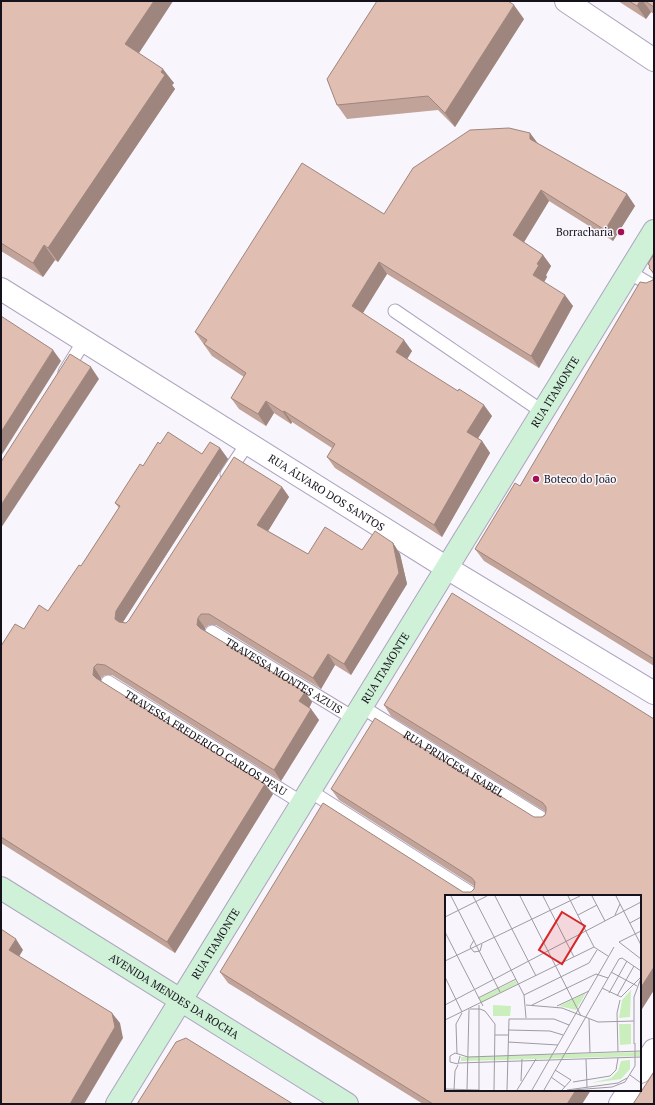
<svg xmlns="http://www.w3.org/2000/svg" width="655" height="1105" font-family="'PT Serif',serif">
  <style>
    .lines { fill: none; stroke-linecap: round; stroke-linejoin: round }
    .lane-casing { stroke: #aea3c0; stroke-width: 15 }
    .street-casing { stroke: #aea3c0; stroke-width: 24 }
    .secondary-casing { stroke: #aea3c0; stroke-width: 24 }
    .lane { stroke: #fff; stroke-width: 13 }
    .street { stroke: #fff; stroke-width: 22 }
    .secondary { stroke: #cef1d7; stroke-width: 22 }
    .wall { fill: #c2a399 }
    .shaded-wall { fill: #9e857d }
    .building { fill: #e1beb2; stroke: #9e857d }
    .poi-dot { fill: #a21053; stroke: #f8f6fc; stroke-width: 1.5 }
    .labels { text-anchor: middle; stroke-width: 3; stroke-linejoin: round; paint-order: stroke }
    .poi-label { font-size: 11px; fill: #16121c; stroke: #f8f6fc; text-anchor: end }
    .street-label { font-size: 11px; fill: #16121c; stroke: #f8f6fc }
    .inset-road { fill: none; stroke: #9e9ba2; stroke-width: 1 }
    .view { fill: #d62828; fill-opacity: 0.15; stroke: #d62828; stroke-width: 2 }
    .inset-edge { fill: none; stroke: #16121c; stroke-width: 2 }
  </style>
  <rect width="100%" height="100%" fill="#f8f6fc"/>
  <g class="lines">
    <g class="lane-casing">
      <g id="lane">
        <path d="M629 272 654 287"/>
        <path d="M395 311 543 412"/>
        <path d="M65 372 84 341"/>
        <path d="M227 474 247 444"/>
        <path id="s1" d="M212 632 355 719"/>
        <path id="s2" d="M108 682 302 803"/>
        <path id="s3" d="M362 707 546 821"/>
        <path d="M310 791 475 896"/>
      </g>
    </g>
    <g class="street-casing">
      <g id="street">
        <path d="M566 1 654 60"/>
        <path id="s4" d="M1 289 447 568 654 693"/>
        <path d="M640 1072 654 1050"/>
        <path d="M620 1104 629 1090"/>
      </g>
    </g>
    <g class="secondary-casing">
      <g id="secondary">
        <path id="s5" d="M1 888 347 1104"/>
        <path id="s6" d="M117 1104 654 231"/>
      </g>
    </g>
    <use href="#lane" class="lane"/>
    <use href="#street" class="street"/>
    <use href="#secondary" class="secondary"/>
  </g>
  <g class="wall">
    <path d="M1 1H173L139 53 174 83 172 85 175 89 58 262 55 260 43 277 1 251Z"/>
    <path d="M618 1H654V14L651 12 646 19Z"/>
    <path d="M524 19 455 127 438 110 347 119 337 105Z"/>
    <path d="M530 133 538 144 627 194 635 206 613 241 549 201 524 242 543 255 551 266 546 275 547 277 544 282 573 306 539 368 387 274 362 313 412 351 407 359 492 416 478 438 482 441 490 453 442 537 335 468 327 457 332 448 292 422 291 424 274 413 266 426 239 409 231 398 244 377 212 356 195 332 384 214Z"/>
    <path d="M654 254V666L484 561 475 549 520 486 646 283 653 280 654 275 649 268V266L648 264Z"/>
    <path d="M160 444 202 454 220 448 228 459 123 622 126 623 282 487 289 497 268 531 308 554 362 550 393 543 400 554 407 584 351 675 335 665 321 689 216 625H209L205 628V631L305 692 312 702 309 708 311 709 319 720 281 781 112 675H105L101 678V681L273 794 175 953 1 843V646L48 611 81 566 119 508 115 503 143 466Z"/>
    <path d="M384 705 654 719V990L582 1104H423L228 983 220 972 463 892H471L474 889V886L339 800 331 789 534 817H542L545 815 546 812 391 716Z"/>
  </g>
  <g class="shaded-wall">
    <path d="M154 1H173L135 59 125 44Z"/>
    <path d="M640 1H643L651 12 646 19 637 6Z"/>
    <path d="M514 5 524 19 455 127 445 113Z"/>
    <path d="M163 69 174 83 172 85 175 89 58 262 48 248Z"/>
    <path d="M530 133 539 145 530 139Z"/>
    <path d="M541 190 549 201 521 247 513 235Z"/>
    <path d="M627 194 635 206 613 241 605 230Z"/>
    <path d="M44 245 55 260 43 277 33 263Z"/>
    <path d="M543 255 551 266 546 275 547 277 541 287 533 275 537 264Z"/>
    <path d="M379 262 387 274 360 318 352 306Z"/>
    <path d="M565 295 573 306 539 368 531 356Z"/>
    <path d="M404 340 412 351 404 364 396 352Z"/>
    <path d="M53 350 61 361 1 456V432Z"/>
    <path d="M91 367 99 379 1 528V505Z"/>
    <path d="M266 401 274 413 266 426 258 414Z"/>
    <path d="M484 405 492 416 475 443 467 432Z"/>
    <path d="M284 411 292 422 291 424 283 412Z"/>
    <path d="M482 441 490 453 442 537 434 525Z"/>
    <path d="M220 448 228 459 123 622V629L115 619 116 611Z"/>
    <path d="M282 487 289 497 265 536 257 525Z"/>
    <path d="M393 543 400 554 407 584 351 675 344 664Z"/>
    <path d="M198 618 205 628V635L197 625Z"/>
    <path d="M328 654 335 665 321 689 313 678Z"/>
    <path d="M94 667 101 678V685L93 675Z"/>
    <path d="M305 692 312 702 307 712 299 701Z"/>
    <path d="M311 709 319 720 281 781 274 770Z"/>
    <path d="M265 784 273 794 175 953 167 942Z"/>
    <path d="M16 939 23 950 17 960 9 950Z"/>
    <path d="M654 967V990L640 1012V989Z"/>
    <path d="M112 1013 120 1023 123 1038 84 1104H70Z"/>
    <path d="M576 1090H591L582 1104H567Z"/>
  </g>
  <g class="building">
    <path d="M1 1H154L125 44 163 69 161 72 165 75 48 248 44 245 33 263 1 243Z"/>
    <path d="M377 1H508L514 5 445 113 428 96 337 105 327 79Z"/>
    <path d="M629 1H640L637 6Z"/>
    <path d="M645 1H654V7Z"/>
    <path d="M509 128 530 133V139L627 194 605 230 541 190 513 235 543 255 537 264 539 265 533 275 565 295 531 356 379 262 352 306 404 340 396 352 458 391 459 389 484 405 467 432 482 441 434 525 327 457 335 444 284 411 283 412 266 401 258 414 231 398 246 373 204 344 207 340 195 332 302 163 384 214 413 168 470 130Z"/>
    <path d="M654 254V659L475 549 515 483 520 486 640 282 646 283 653 280 654 276 653 272 649 268 650 266 648 264Z"/>
    <path d="M1 316 53 350 1 432Z"/>
    <path d="M70 354 91 367 1 505V462Z"/>
    <path d="M168 432 202 454 210 442 220 448 116 611 115 619 119 622 126 623 129 620 234 457 282 487 257 525 308 554 325 527 362 550 375 531 393 543 399 573 344 664 328 654 313 678 209 614H201L198 618 197 625 200 628 305 692 299 701 311 709 274 770 105 665 97 664 94 667 93 675 96 678 265 784 167 942 1 837V646L15 624 24 629 39 605 48 611 79 565 81 566 120 506 115 503 140 464 143 466 158 442 160 444Z"/>
    <path d="M452 593 654 719V967L640 989V896H446V1090H576L567 1104H433L220 972 323 803 463 892H471L474 889 475 882 472 878 331 789 375 718 534 817H542L545 815 546 811V807L543 803 384 705Z"/>
    <path d="M1 929 16 939 9 950 112 1013 115 1027 70 1104H1Z"/>
    <path d="M186 1038 293 1104H137L176 1042Z"/>
    <path d="M654 1072V1104H633Z"/>
  </g>
  <g class="poi-dot">
    <circle cx="621" cy="232" r="4"/>
    <circle cx="536" cy="479" r="4"/>
  </g>
  <g class="labels">
    <g class="poi-label">
      <text x="613" y="236">Borracharia</text>
      <text x="544" y="483" text-anchor="start">Boteco do João</text>
    </g>
    <g class="street-label">
      <text dy="4" stroke="none"><textPath href="#s6" startOffset="836">RUA ITAMONTE</textPath></text>
      <text dy="4" stroke="none"><textPath href="#s4" startOffset="384">RUA ÁLVARO DOS SANTOS</textPath></text>
      <text dy="4" stroke="none"><textPath href="#s6" startOffset="512">RUA ITAMONTE</textPath></text>
      <text dy="4" stroke="none"><textPath href="#s1" startOffset="84">TRAVESSA MONTES AZUIS</textPath></text>
      <text dy="4" stroke="none"><textPath href="#s2" startOffset="115">TRAVESSA FREDERICO CARLOS PFAU</textPath></text>
      <text dy="4" stroke="none"><textPath href="#s3" startOffset="108">RUA PRINCESA ISABEL</textPath></text>
      <text dy="4" stroke="none"><textPath href="#s6" startOffset="188">RUA ITAMONTE</textPath></text>
      <text dy="4" stroke="none"><textPath href="#s5" startOffset="204">AVENIDA MENDES DA ROCHA</textPath></text>
    </g>
  </g>
  <g transform="translate(445 895)">
    <rect width="196" height="196" fill="#f8f6fc"/>
    <path d="M71 85 72 89 36 108 34 103ZM186 95 185 122 174 123 177 105ZM141 98 131 115 114 111ZM48 110 66 111 65 121H48ZM174 129H186V149L175 150ZM196 157V161L16 166V162ZM185 165V174L176 184 146 188 166 183 173 176 176 166Z" fill="#caeebc"/>
    <path class="inset-road" d="M6 1 55 97M28 1 79 100 81 123M50 1 91 81M75 1 136 121M98 1 129 62M123 1 149 52 163 61M147 1 160 26M171 1 196 50M133 20 152 10M170 20 175 9M0 22 42 1M185 28 196 22M196 36 174 47 196 64M0 37 38 111M29 45 25 52 29 57 35 56 37 49M0 66 135 1M166 77 192 91M0 82 17 117M157 93 176 102 195 83M164 98 182 66M79 100 144 68 152 55M172 101 189 71M33 103 71 84M0 110 196 7M34 110V195M81 110 117 113 153 127 189 126M87 110 151 79 163 83M112 111 144 96M25 114H35L40 116 50 129 49 195M144 124 145 158M0 125 149 52M63 135 105 136 118 140M50 140H63M63 147 113 150M189 149V102L196 83M173 157 172 118 175 105M12 159 11 129 17 118M15 161 13 169 5 167V161L10 158 23 162 196 156M141 164 142 192M14 168 196 162M110 175 126 185 117 195M185 180 196 188M106 182 120 192M76 186 77 164M128 187 165 181 171 175 173 163M0 194 34 195M9 195 10 176 13 170M22 195 24 114M62 195 64 124H109L124 130M72 195 91 164M87 195 169 52M99 195 174 64 177 63 196 76M122 195 173 188 182 183M128 195 167 192 180 187 190 171V148"/>
    <path class="view" d="M117 17 140 31 117 69 94 55Z"/>
    <rect width="196" height="196" class="inset-edge"/>
  </g>
  <rect width="655" height="1105" fill="none" stroke="#16121c" stroke-width="4"/>
</svg>
